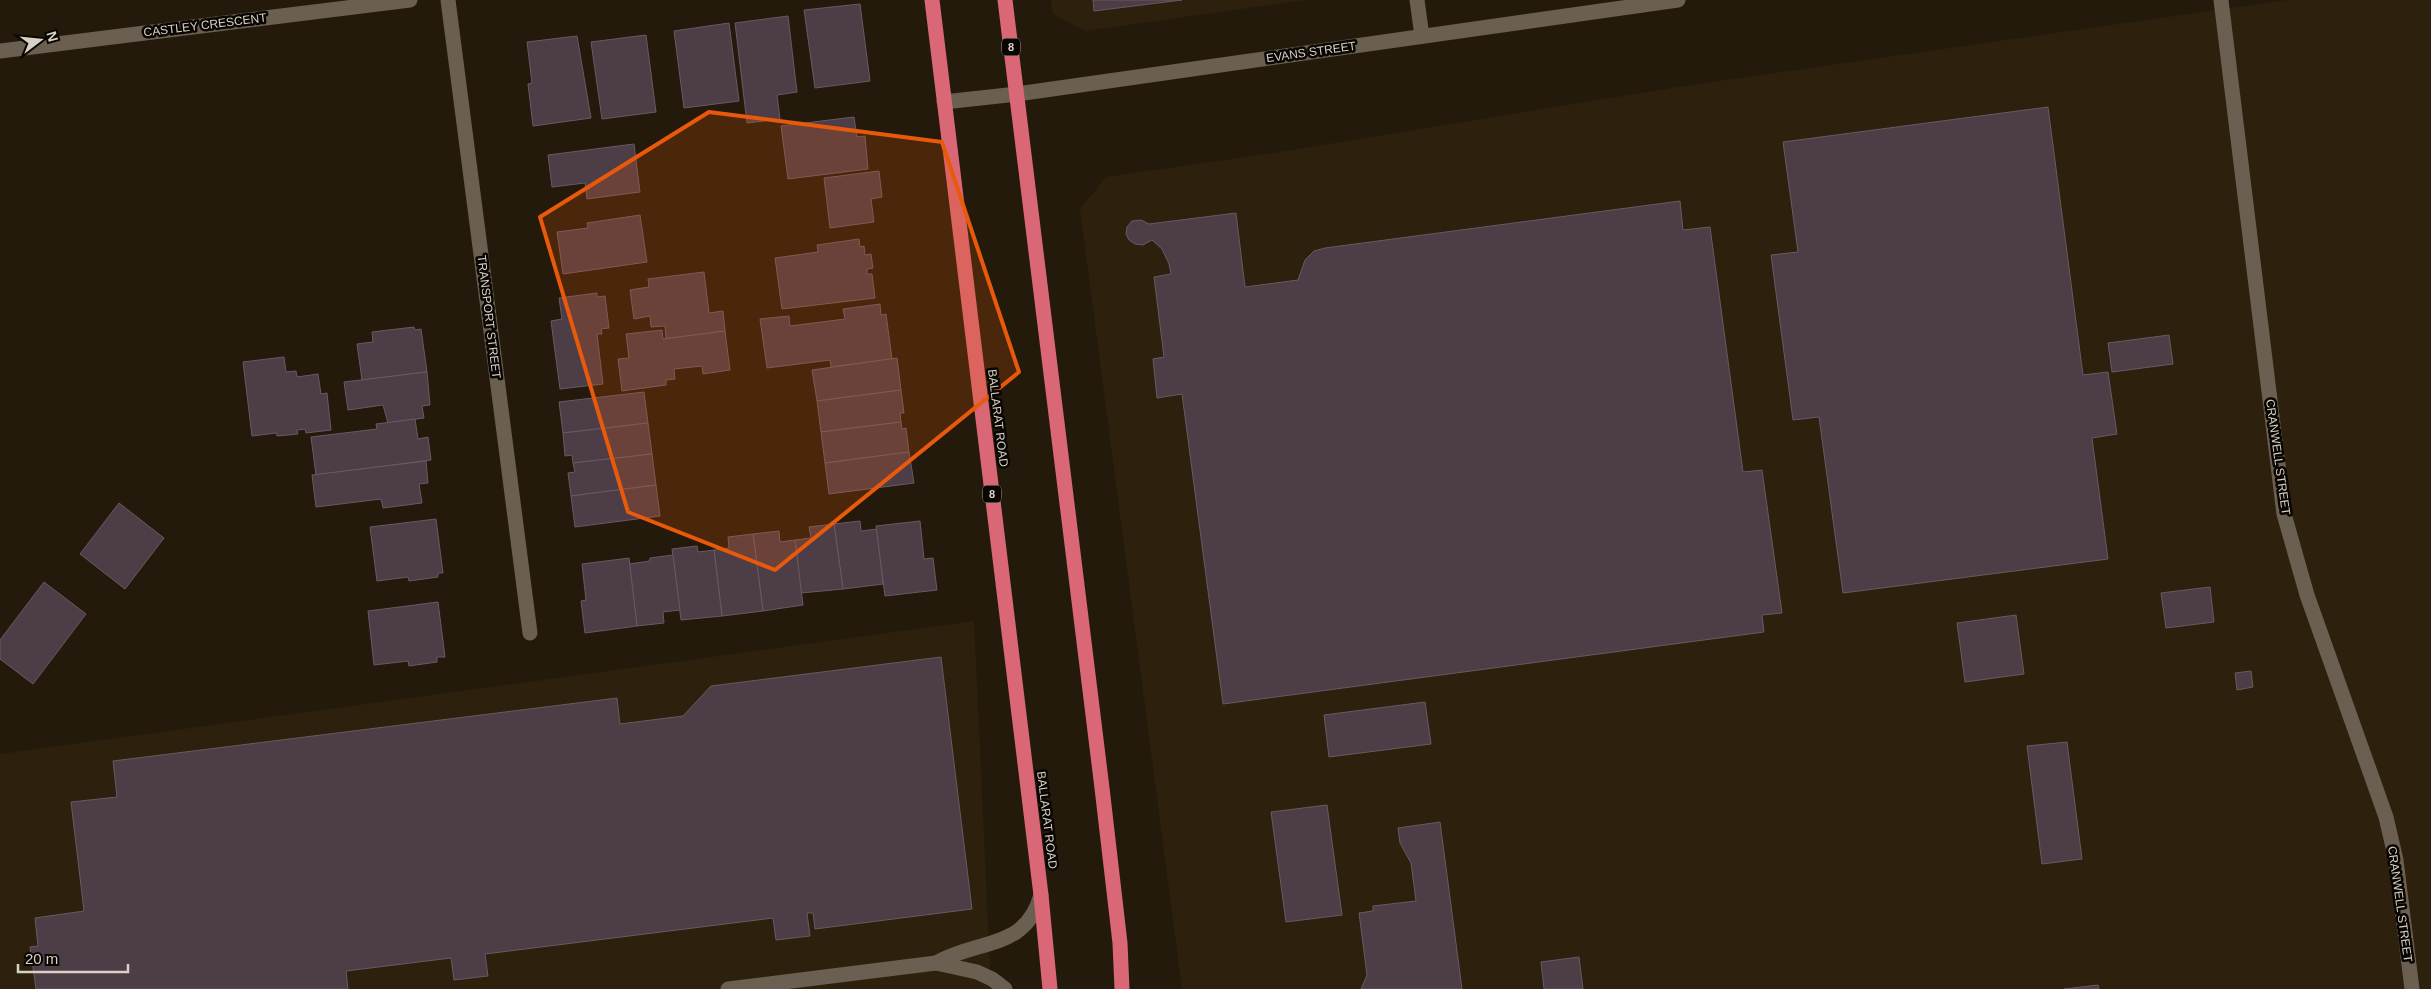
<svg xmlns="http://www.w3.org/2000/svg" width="2431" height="989" font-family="Helvetica,sans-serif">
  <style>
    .built { fill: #2d200d }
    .building { fill: #4d3d47; stroke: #6a5963 }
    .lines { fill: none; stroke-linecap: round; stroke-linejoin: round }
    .lane { stroke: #6a5f50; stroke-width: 15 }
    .street { stroke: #6a5f50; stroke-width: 15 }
    .highway { stroke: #d96775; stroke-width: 15 }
    .marked { fill: #e8590c; fill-opacity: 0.2; stroke: #e8590c; stroke-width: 4; stroke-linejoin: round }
    .labels { text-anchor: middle; stroke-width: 5; stroke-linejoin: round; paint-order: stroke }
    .shield { fill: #090602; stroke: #99948d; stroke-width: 1 }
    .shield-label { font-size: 11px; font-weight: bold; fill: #d7d1c8 }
    .street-label { font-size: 12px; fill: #d7d1c8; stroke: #090602 }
  </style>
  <rect width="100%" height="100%" fill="#231a0c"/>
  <g class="built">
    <path d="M1051 0H1305L1085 31 1053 14Z"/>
    <path d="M2287 0H2431V989H1182L1080 209 1106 177 1267 154 1684 86Z"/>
    <path d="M974 621 991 989H0V754Z"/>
  </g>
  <g class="building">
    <path d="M1093 0H1182L1094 11Z"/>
    <path d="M860 4 870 81 815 88 804 10Z"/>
    <path d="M788 16 797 92 777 95 780 119 747 123 735 23Z"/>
    <path d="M729 23 739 101 684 108 674 31Z"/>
    <path d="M646 35 656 112 602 119 591 42Z"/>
    <path d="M577 36 591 118 533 126 528 84 532 83 527 42Z"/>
    <path d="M2048 107 2083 375 2108 372 2117 434 2092 438 2108 559 1843 593 1819 417 1793 420 1771 255 1798 252 1783 142Z"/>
    <path d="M854 117 857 137 865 136 868 169 788 179 781 126Z"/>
    <path d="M634 144 640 192 587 199 585 183 552 187 548 155Z"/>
    <path d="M879 171 882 197 871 199 874 222 830 228 824 178Z"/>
    <path d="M1680 201 1683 230 1710 227 1743 472 1762 470 1782 613 1762 615 1764 632 1223 704 1182 394 1157 398 1153 359 1164 357 1154 277 1171 274 1169 264 1162 249 1152 240 1143 245 1135 244 1129 240 1126 234 1127 227 1132 221 1141 220 1149 224 1236 213 1245 287 1298 280 1305 260 1314 251 1325 248Z"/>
    <path d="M640 215 647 262 563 274 557 232 588 228 587 223Z"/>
    <path d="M859 239 860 247 864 246 865 255 871 254 873 268 867 269V274H872L875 298 782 309 775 258 818 252 817 245Z"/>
    <path d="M704 272 709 313 723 311 725 331 666 339 665 326 651 327 650 316 634 319 630 290 649 287 648 279Z"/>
    <path d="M597 293V297L605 296 609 328 601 329 602 334H597L603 384 560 389 551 321 562 319 559 298Z"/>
    <path d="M880 304 881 315 886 314 892 359 831 367 830 360 767 368 760 319 789 316 790 326 845 319 843 309Z"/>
    <path d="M414 327 415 330 421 329 427 372 362 380 357 344 373 342 372 332Z"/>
    <path d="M662 330 663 339 725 331 730 370 703 374 702 366 674 369 675 379 666 380V385L622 391 618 359 629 358 626 334Z"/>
    <path d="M2169 335 2173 364 2112 372 2108 343Z"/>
    <path d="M284 357 286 372 296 371 297 377 318 374 321 394 327 393 331 430 306 433 305 429 297 430 298 434 277 436 276 433 252 436 243 362Z"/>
    <path d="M897 358 901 390 817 401 812 370Z"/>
    <path d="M427 372 430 405 422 406 424 418 388 423 383 405 348 410 344 382Z"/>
    <path d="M901 390 904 413H900L901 422 821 432 817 401Z"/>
    <path d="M644 392 648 423 563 433 559 402Z"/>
    <path d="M415 419 418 439 428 437 431 460 316 475 311 437 377 429 376 424Z"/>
    <path d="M901 422 902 429 906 428 909 452 825 463 821 432Z"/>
    <path d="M648 423 652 454 573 463 572 455 565 456 563 433Z"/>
    <path d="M909 452 914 483 829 494 825 463Z"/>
    <path d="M652 454 656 485 571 496 568 473 575 472 573 463Z"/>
    <path d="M426 461 428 483 419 484 422 503 383 508 381 499 316 507 312 475Z"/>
    <path d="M656 485 660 516 575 527 571 496Z"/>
    <path d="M119 503 164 538 125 589 80 554Z"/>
    <path d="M436 519 443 573H438V577L409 581 408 577 377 581 370 527Z"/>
    <path d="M860 521 861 531 877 529 883 584 843 589 834 524Z"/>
    <path d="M920 521 924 559 933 558 937 590 885 596 876 526Z"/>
    <path d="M834 524 843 589 801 593 795 540 811 538 809 527Z"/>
    <path d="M779 531 780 542 795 540 803 605 763 611 753 534Z"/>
    <path d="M753 534 763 611 722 616 714 550 729 548 728 537Z"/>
    <path d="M697 546 698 552 714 550 722 616 681 620 672 549Z"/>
    <path d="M673 555 680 610 663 612 664 623 637 626 629 564 650 561V558Z"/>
    <path d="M629 558 637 626 585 633 581 601 586 600 582 564Z"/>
    <path d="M44 582 86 614 33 684 0 659V640Z"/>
    <path d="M2210 587 2214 622 2166 628 2161 593Z"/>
    <path d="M438 602 445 657H437V662L409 666 408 661 374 665 368 611Z"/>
    <path d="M2016 615 2024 674 1965 682 1957 623Z"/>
    <path d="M941 657 972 909 815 929 813 913H807L810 936 776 940 773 918 485 954 488 976 454 980 451 958 346 971 348 989H36L30 947 38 946 35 918 84 911 71 802 117 797 113 761 617 698 620 724 683 716 711 686Z"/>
    <path d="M2251 671 2253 687 2237 690 2235 673Z"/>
    <path d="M1425 702 1431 744 1329 757 1324 715Z"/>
    <path d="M2067 742 2082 859 2042 864 2027 746Z"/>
    <path d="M1327 805 1342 915 1286 922 1271 812Z"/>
    <path d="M1440 822 1462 989H1361L1367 975 1359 913 1373 911V906L1416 901 1411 863 1400 843 1398 828Z"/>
    <path d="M1579 957 1583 989H1544L1541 962Z"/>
    <path d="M2098 985 2099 989H2064Z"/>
  </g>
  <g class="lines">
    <g class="lane">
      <path d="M936 963C979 938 1025 951 1041 895"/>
      <path d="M728 989 936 963 977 972 992 979 1005 989"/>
    </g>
    <g class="street">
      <path d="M448 0 530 633"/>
      <path d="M1417 0 1422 36"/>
      <path d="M2221 0 2284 514 2307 595 2386 817 2396 860 2412 989"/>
      <path d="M0 51 410 0"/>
      <path d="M944 102 1017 94 1678 0"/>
    </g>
    <g class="highway">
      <path d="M932 0 1041 895 1050 989"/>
      <path d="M1005 0 1102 788 1120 943 1122 989"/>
    </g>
  </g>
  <path class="marked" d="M709 112 942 142 1019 372 775 570 628 512 540 217Z"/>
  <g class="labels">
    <g class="shield">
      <rect x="1002" y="38.5" width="18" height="17" rx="4"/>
      <rect x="983" y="485.5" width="18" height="17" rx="4"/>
    </g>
    <g class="shield-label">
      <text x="1011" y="51">8</text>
      <text x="992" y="498">8</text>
    </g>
    <g class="street-label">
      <text transform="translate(205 25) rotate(-7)" y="4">CASTLEY CRESCENT</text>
      <text transform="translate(1311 52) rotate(-8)" y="4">EVANS STREET</text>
      <text transform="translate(489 317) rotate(83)" y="4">TRANSPORT STREET</text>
      <text transform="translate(998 418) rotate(83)" y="4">BALLARAT ROAD</text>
      <text transform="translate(2278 457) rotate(82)" y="4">CRANWELL STREET</text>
      <text transform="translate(1047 820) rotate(83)" y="4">BALLARAT ROAD</text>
      <text transform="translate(2400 904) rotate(82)" y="4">CRANWELL STREET</text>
    </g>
  </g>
  <g transform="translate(40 40) rotate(74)" stroke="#090602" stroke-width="4" paint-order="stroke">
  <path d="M0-4L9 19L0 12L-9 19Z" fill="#d7d1c8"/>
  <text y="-8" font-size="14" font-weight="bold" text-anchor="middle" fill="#d7d1c8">N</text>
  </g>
  <path d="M18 964v8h110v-8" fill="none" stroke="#d7d1c8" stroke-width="2.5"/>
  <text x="25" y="964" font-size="15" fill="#d7d1c8" stroke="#090602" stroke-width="4" paint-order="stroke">20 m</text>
</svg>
